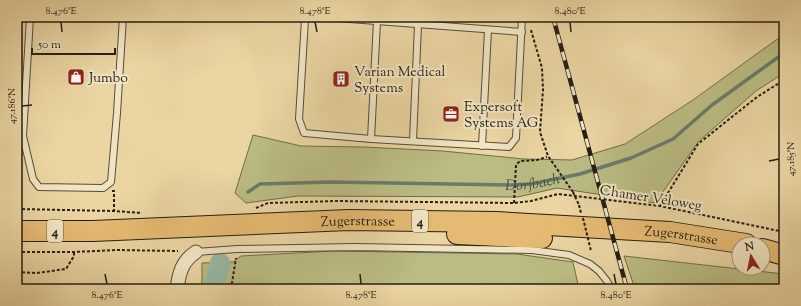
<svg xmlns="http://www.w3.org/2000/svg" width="801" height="306" font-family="'Sorts Mill Goudy',serif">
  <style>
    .green { fill: #babc83; stroke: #706d4b }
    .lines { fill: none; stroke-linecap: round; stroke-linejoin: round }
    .stream { stroke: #6a7b6c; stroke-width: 3.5 }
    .river { stroke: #98b9a7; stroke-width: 20 }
    .service-casing { stroke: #574c37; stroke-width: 8 }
    .minor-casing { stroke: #574c37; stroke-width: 15 }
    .primary-casing { stroke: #261e13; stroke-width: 22 }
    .path { stroke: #261e13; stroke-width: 2; stroke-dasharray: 3 2; stroke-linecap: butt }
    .service { stroke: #f1e4c3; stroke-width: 6 }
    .minor { stroke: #f1e4c3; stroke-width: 13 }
    .primary { stroke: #e5ba72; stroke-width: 20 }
    .rail-casing { stroke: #261e13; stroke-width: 4.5 }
    .rail { stroke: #f1e4c3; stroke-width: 3; stroke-dasharray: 9; stroke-linecap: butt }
    .path-bridge { stroke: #261e13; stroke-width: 2; stroke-dasharray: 3 2; stroke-linecap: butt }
    .ticks { fill: none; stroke: #261e13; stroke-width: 1.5 }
    .labels { text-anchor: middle; stroke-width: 4; stroke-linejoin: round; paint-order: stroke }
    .shield { fill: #f1e4c3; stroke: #635948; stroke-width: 1 }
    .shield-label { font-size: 13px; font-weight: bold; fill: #261e13 }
    .poi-label { font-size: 14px; fill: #261e13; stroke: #f1e4c3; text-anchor: start }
    .street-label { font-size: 14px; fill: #261e13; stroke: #f1e4c3 }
    .water-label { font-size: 15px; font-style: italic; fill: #484c3f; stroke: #f1e4c3 }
    .neatline { fill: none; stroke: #261e13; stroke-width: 1.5 }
    .ticks-label { font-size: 10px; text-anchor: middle; fill: #261e13 }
  </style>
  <rect width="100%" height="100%" fill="#ead5a3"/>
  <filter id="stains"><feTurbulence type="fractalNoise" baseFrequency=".005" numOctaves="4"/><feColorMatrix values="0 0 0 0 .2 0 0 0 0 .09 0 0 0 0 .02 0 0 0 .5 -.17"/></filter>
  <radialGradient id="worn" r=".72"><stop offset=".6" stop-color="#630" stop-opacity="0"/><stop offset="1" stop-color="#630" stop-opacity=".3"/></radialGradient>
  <g class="green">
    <path d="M784 36V73L756 91 699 141 655 203 557 188 518 197 298 196 246 203 235 193 253 135 301 146 364 147 443 151 524 159 572 160 625 144 693 100 776 40Z"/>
    <path d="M334 251 517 254 573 262 579 289H199L202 282V263L233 262 241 256Z"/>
    <path d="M624 256 784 274V289H635Z"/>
  </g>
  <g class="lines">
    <path class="stream" id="s1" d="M248 192 260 184 331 182 511 185 531 184 580 174 631 158 673 139 712 105 784 53"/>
    <path class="river" d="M213 289 220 263"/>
    <g class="service-casing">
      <g id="service">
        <path d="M30 17 23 136 33 179 39 187 103 188 111 182 117 113 123 17"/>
        <path d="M308 17 305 19 299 119 304 133 371 139 509 147 516 138 522 17"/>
        <path d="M323 17 522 32"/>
        <path d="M371 139 377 21"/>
        <path d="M413 141 418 25"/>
        <path d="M482 146 488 30"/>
        <path d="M196 252 237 249 355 247 532 250 569 255 590 264 599 271 607 281 611 289"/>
        <path d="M163 289 177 287"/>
      </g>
    </g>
    <g class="minor-casing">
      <path id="minor" d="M177 289C179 273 182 261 196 252"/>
    </g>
    <g class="primary-casing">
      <g id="primary">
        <path id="s2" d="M17 231H93L349 220 496 222 670 232 746 244"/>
        <path d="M457 234 542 238"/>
        <path d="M763 249 784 255"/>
      </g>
    </g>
    <g class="path">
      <path d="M531 30 542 68 543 90 540 132 548 156 573 192"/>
      <path d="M112 191H114V211"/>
      <path d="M514 203 516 165 520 161 537 160 547 157"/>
      <path d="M579 205 581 213"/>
      <path d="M660 206 698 144 757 97 784 80"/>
      <path d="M256 208 268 203 336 201 514 203 531 201 558 194 660 206 784 232"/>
      <path d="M17 209 114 211 142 213"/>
      <path d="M17 252H74L116 250 178 251"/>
      <path d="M17 272 37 273 66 269 74 256V252"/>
      <path d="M231 289 236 258"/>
    </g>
    <use href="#service" class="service"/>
    <use href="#minor" class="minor"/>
    <use href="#primary" class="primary"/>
    <g class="rail-casing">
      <path id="rail" d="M553 17 627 289"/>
    </g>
    <use href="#rail" class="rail"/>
    <g class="path-bridge">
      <path d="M573 192 579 205"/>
      <path d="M583 218 591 251"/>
    </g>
  </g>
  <path class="ticks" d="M61 22 62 32M315 22 317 32M570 22 571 32M22 106 32 105M769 161 779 159M105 274 107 284M360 274 361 284M614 274 616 284"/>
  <defs>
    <g id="shop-square" transform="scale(0.9)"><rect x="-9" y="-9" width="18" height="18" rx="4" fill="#8f2418" stroke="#f1e4c3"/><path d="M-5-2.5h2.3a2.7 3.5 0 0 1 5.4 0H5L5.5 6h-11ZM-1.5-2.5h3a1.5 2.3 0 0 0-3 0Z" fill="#fff"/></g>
    <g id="building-square" transform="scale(0.9)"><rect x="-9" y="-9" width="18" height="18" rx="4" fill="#8f2418" stroke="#f1e4c3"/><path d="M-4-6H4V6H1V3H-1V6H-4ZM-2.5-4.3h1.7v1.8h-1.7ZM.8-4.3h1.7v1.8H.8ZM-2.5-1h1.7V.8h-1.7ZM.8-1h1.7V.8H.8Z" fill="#fff"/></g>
    <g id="office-square" transform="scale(0.9)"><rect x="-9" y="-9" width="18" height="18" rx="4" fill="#8f2418" stroke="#f1e4c3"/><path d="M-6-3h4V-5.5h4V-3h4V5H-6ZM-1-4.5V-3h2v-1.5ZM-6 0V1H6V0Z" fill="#fff"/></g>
  </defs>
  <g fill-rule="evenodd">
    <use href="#shop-square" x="76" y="77"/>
    <use href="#building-square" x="341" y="79"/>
    <use href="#office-square" x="451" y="114"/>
  </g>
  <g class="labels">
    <g class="shield">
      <rect x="412" y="210" width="16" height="22" rx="3"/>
      <rect x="47" y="220" width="16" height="22" rx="3"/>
    </g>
    <g class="shield-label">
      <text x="420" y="226">4</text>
      <text x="55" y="236">4</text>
    </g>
    <g class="poi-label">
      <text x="354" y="76">Varian Medical<tspan x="354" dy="16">Systems</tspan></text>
      <text x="89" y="82">Jumbo</text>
      <text x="464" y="111">Expersoft<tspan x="464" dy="16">Systems AG</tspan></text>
    </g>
    <g class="street-label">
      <text transform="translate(651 197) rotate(9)" y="5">Chamer Veloweg</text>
      <text dy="5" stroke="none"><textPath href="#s2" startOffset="341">Zugerstrasse</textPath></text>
      <text dy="5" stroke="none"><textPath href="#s2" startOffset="665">Zugerstrasse</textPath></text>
    </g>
    <g class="water-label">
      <text dy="5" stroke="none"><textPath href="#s1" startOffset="287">Dorfbach</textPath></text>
    </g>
  </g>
  <rect width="801" height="306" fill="none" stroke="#ead5a3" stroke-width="44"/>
  <g transform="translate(751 256) rotate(350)"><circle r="19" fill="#f1e4c3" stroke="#a0957d"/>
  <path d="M0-3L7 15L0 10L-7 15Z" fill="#8f2418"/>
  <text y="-6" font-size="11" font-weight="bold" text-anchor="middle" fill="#261e13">N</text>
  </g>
  <path d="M32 48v6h83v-6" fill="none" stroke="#261e13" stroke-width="2"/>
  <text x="38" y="48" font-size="12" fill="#261e13" stroke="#f1e4c3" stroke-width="3" paint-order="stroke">50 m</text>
  <rect x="22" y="22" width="757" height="262" class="neatline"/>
  <g class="ticks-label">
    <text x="61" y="14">8.476°E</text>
    <text x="315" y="14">8.478°E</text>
    <text x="570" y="14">8.480°E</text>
    <text transform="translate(11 106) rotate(-90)" y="4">47.186°N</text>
    <text transform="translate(790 159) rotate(-90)" y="4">47.185°N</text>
    <text x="107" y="298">8.476°E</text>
    <text x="361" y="298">8.478°E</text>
    <text x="616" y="298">8.480°E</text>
  </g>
  <rect width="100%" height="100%" filter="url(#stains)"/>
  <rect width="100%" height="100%" fill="url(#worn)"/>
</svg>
